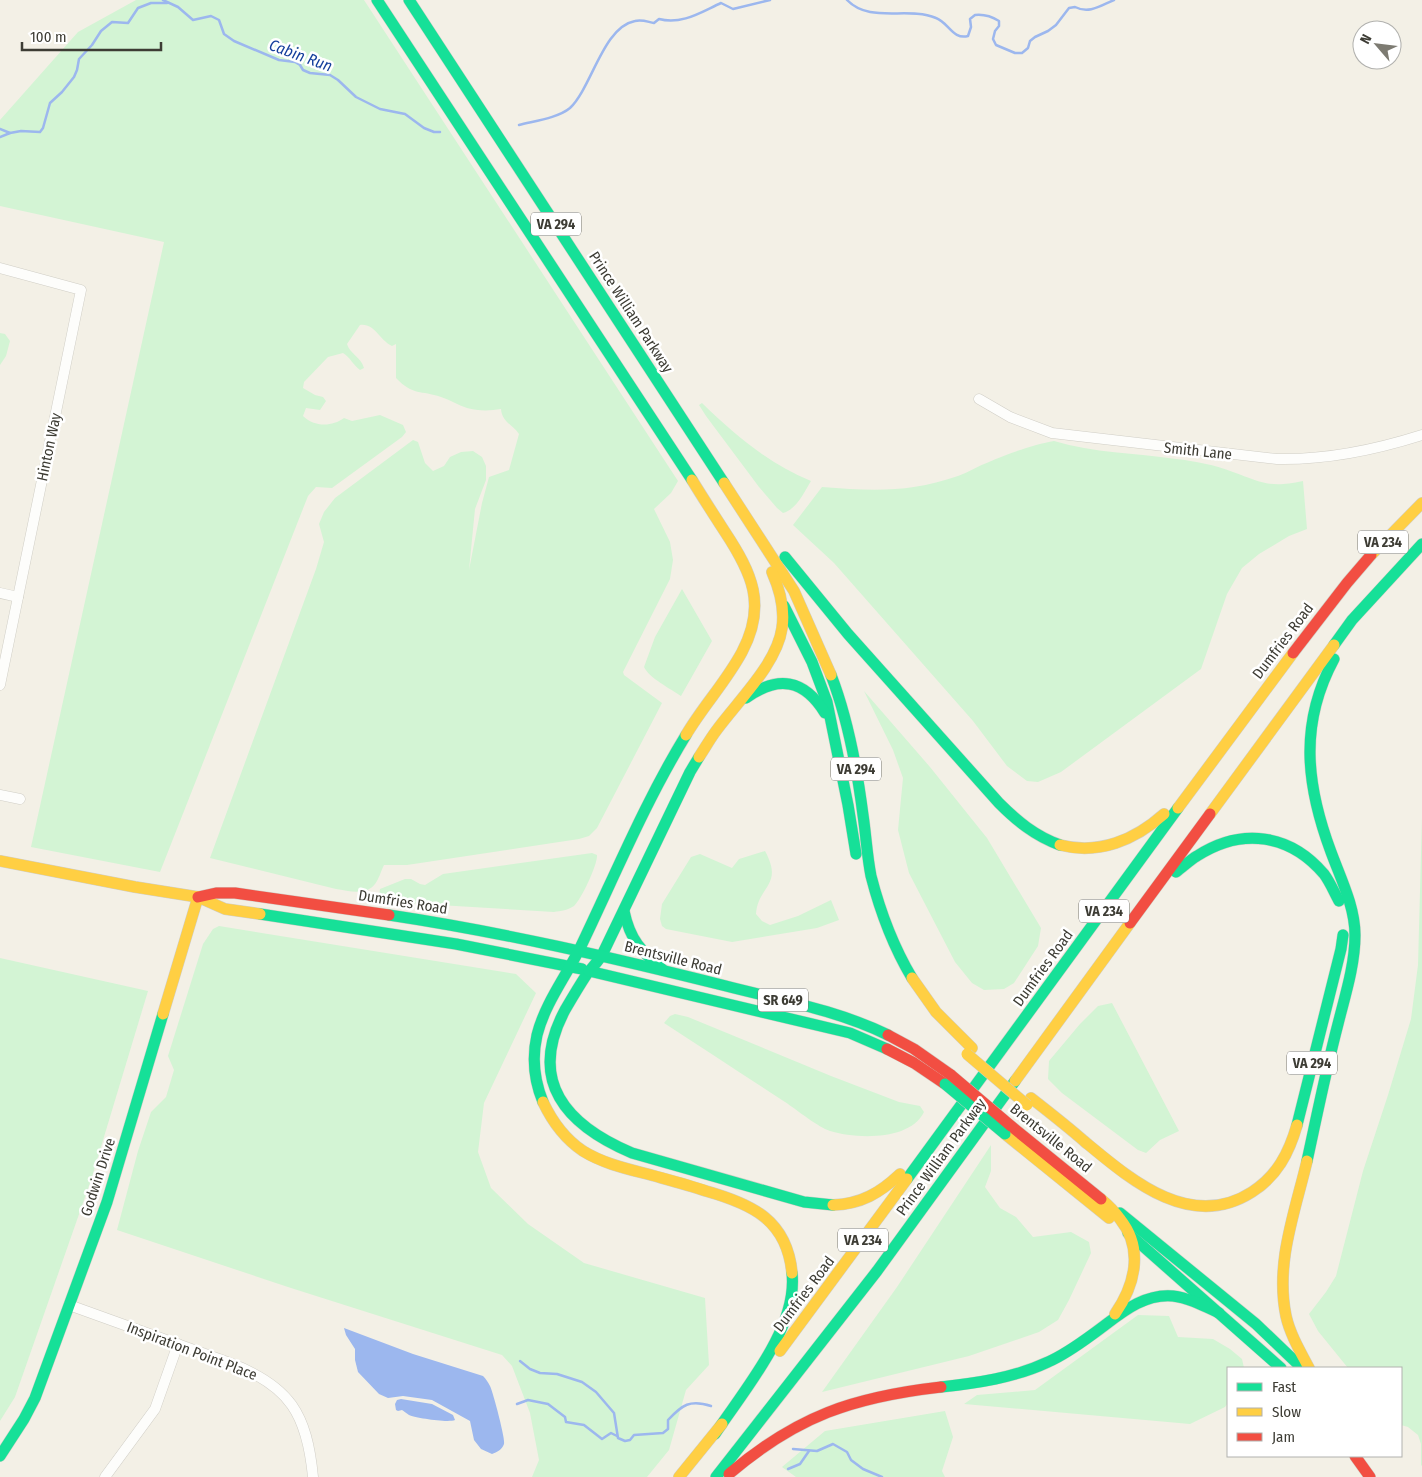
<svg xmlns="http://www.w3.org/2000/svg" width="1422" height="1477" font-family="'Fira Sans Condensed',sans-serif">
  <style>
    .green { fill: #d3f4d4 }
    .water { fill: #9cb7ee }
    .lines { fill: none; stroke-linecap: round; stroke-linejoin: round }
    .stream { stroke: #9cb7ee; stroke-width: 2.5 }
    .street-casing { stroke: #d0cec6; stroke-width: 11 }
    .fast-casing { stroke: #d0cec6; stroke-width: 12 }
    .slow-casing { stroke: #d0cec6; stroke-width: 12 }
    .jam-casing { stroke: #d0cec6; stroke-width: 12 }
    .street { stroke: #fdfdfb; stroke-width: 10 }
    .fast { stroke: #16e098; stroke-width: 11 }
    .slow { stroke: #ffcf43; stroke-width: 11 }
    .jam { stroke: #f24e42; stroke-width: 11 }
    .fast-bridge-casing { stroke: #d0cec6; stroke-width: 12; stroke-linecap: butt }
    .slow-bridge-casing { stroke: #d0cec6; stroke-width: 12; stroke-linecap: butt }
    .jam-bridge-casing { stroke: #d0cec6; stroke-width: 12; stroke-linecap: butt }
    .fast-bridge { stroke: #16e098; stroke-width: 11 }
    .slow-bridge { stroke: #ffcf43; stroke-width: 11 }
    .jam-bridge { stroke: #f24e42; stroke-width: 11 }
    .labels { text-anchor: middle; stroke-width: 5; stroke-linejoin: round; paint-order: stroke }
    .shield { fill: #fff; stroke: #777671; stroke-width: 1 }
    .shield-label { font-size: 14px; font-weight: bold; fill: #3d3c34 }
    .street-label { font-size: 15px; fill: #3d3c34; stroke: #fff }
    .water-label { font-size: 16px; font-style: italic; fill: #153f9c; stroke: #fff }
  </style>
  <rect width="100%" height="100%" fill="#f3f0e6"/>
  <g class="green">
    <path d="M136 0H364L678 481 671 493 654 509 670 542 673 560 670 579 623 672 624 675 662 703 597 828 589 836 579 839 407 865H384C381 871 379 879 375 884 366 896 349 891 336 889L210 858 316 569 324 542 319 524 324 512 335 498 413 440 418 442 425 463 433 471 444 466 450 457 461 452 473 451 482 457 486 466V480L475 509 469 570 482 503 489 477 509 470 519 434C512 424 502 422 501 409 490 411 477 411 467 408 458 405 450 400 441 397 421 390 413 396 396 378V344L392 346C379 340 375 323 360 325L347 344C350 354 361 357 364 368L360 370C353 365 350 357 343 353L328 357 304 382 303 388 315 395 323 397 326 401 320 410 306 408 303 416C314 427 332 427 344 418L352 421 380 415 403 425 406 432 402 437 332 488 316 487 308 496 160 872 31 847 164 242 0 206V120L78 32Z"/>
    <path d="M0 333 5 334 10 341 6 356 0 365Z"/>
    <path d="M702 403C735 435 769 464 811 481 805 491 796 510 783 513L777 508 759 487 706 416 699 405Z"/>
    <path d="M1054 441C1094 453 1135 453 1176 459 1195 461 1215 465 1233 472 1263 483 1270 488 1303 481L1307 529 1289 536 1259 554 1242 568 1227 594 1201 669 1061 772 1038 782 1027 781 1007 766 973 721 834 563 793 525 822 487C872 491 909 493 958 476 969 472 978 466 989 462 1006 454 1036 444 1054 441Z"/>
    <path d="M682 589 712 641 681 696C671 689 649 678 644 667L655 637Z"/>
    <path d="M864 691 930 767 987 838 1041 928 1038 946 1014 983 1004 989 984 990 972 983 955 962 909 873 898 830 903 778 893 750Z"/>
    <path d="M1422 817V1466L1421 1465V1444L1418 1435 1408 1427 1401 1425V1368H1348L1318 1331 1309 1314 1326 1292 1336 1276 1363 1171 1388 1095 1411 1019 1418 965Z"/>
    <path d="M765 851C784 886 758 885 756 914L762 921 770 925 798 916 831 900 839 920 817 928 732 942 666 929 662 926 660 919 662 904 691 857 700 854 732 868 739 859Z"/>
    <path d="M592 853 597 855C598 864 581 900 574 906 568 910 561 911 554 912L405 903 388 902 379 896 380 889 405 879H411L420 884 425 885 443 874Z"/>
    <path d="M219 926 516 974 536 993 484 1103 478 1152 491 1188 528 1224 584 1263 705 1298 709 1365 686 1390 669 1450 647 1477H532L539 1460 530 1413 512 1366 502 1355 291 1288 117 1230 138 1151 151 1112 166 1097 174 1070 168 1056 203 944 213 929Z"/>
    <path d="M0 958 148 991 91 1180 15 1397 0 1421Z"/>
    <path d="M1112 1003 1179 1131 1160 1140 1146 1153 1138 1150 1062 1093 1048 1079 1049 1061 1080 1024 1098 1006Z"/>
    <path d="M675 1014 688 1017 831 1076 899 1102 920 1106 924 1112C910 1141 856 1139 830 1131 818 1127 797 1110 785 1102 745 1076 704 1049 664 1023L670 1016Z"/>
    <path d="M991 1145V1171L985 1187 1000 1208 1016 1217 1033 1237 1071 1232 1089 1242 1091 1253 1069 1300 1058 1320 1039 1332 969 1356 822 1392 897 1287Z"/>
    <path d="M1138 1315 1169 1316 1178 1337 1213 1339 1230 1349 1242 1359 1244 1368H1228V1403L1225 1407 1190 1424 964 1404 977 1395 1035 1390Z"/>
    <path d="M945 1411 953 1437 942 1471 945 1477H796L782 1467 825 1431Z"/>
  </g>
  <g class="water">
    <path d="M344 1328 413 1354 483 1376C486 1379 488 1382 490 1386 493 1392 506 1441 504 1444 502 1450 497 1452 492 1454L481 1449 474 1440 470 1421 432 1400 403 1396 388 1398 379 1394 358 1372 355 1360V1349L346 1335Z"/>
    <path d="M401 1399 432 1404 453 1415 455 1420C448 1423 416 1418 409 1415 406 1413 404 1411 402 1410L398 1411 396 1410 395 1404 397 1400Z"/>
  </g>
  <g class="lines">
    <g class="stream">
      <path d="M163 0 178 7 193 20 211 16 219 20 224 34 234 41 279 60 295 62 300 65 303 70 310 73 330 75 338 80 356 97 380 109 405 114 424 128 434 132H440"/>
      <path d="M847 0C870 24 907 6 936 18 949 23 953 40 968 36L971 27 970 19 975 15C984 14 991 16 999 21V26L995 31 993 39 996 45 1015 53H1022L1028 48 1030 41 1035 37 1048 31 1056 25 1069 8 1075 7C1089 14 1100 6 1114 0"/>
      <path d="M519 125C534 121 558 118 570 108 592 87 603 27 635 21 642 19 648 22 654 23L659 19C682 25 701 12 721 3L733 9 770 0"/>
      <path d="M0 129 10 133"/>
      <path d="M0 137 10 133 21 131 40 132 43 128 50 103 62 92 74 77 77 70 79 59 92 45 101 31 112 22 128 23 138 8 151 3H167"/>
      <path d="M520 1361 530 1369 540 1373 557 1374 582 1382 596 1392 614 1413 618 1438 625 1441 630 1440 634 1435 663 1433 668 1429V1420C682 1405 690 1399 711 1406"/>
      <path d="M517 1404 528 1400 548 1404 565 1417 566 1422 584 1425 602 1439 611 1433 617 1436"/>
      <path d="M793 1449 817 1451 833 1444 847 1452 851 1460 863 1469 882 1477"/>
      <path d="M788 1469 800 1464 809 1451"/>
    </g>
    <g class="street-casing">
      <g id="street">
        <path d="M0 268 81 290 0 685"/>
        <path d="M979 399 1010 417 1052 433 1277 459C1326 460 1375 450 1422 435"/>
        <path d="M0 593 18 597"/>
        <path d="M0 795 20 799"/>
        <path d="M69 1305 230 1363C290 1386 307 1414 313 1477"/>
        <path d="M105 1477 155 1409 178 1344"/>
      </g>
    </g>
    <g class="fast-casing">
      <g id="fast">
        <path d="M377 0 692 480"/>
        <path d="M409 0 724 483"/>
        <path d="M785 557 848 634 999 803C1017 821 1035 836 1060 845"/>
        <path d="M784 606 812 662 827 702 848 805 856 854"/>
        <path d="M1334 645 1352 620 1422 544"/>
        <path d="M831 675C848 719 857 768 863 815 866 835 867 856 871 876 880 911 893 946 912 978"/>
        <path d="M746 698C778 675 804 679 825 713"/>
        <path d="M699 757 690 772C661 832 632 893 603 953 599 961 592 967 587 974 579 986 572 998 565 1010 527 1081 566 1125 632 1153L804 1202 833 1205"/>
        <path d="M1176 872C1183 867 1190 860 1197 856 1242 827 1290 834 1324 874 1330 882 1334 892 1339 901"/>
        <path d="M624 911C630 940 641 951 663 970"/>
        <path d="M260 914 456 944 582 969"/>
        <path d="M389 915C502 932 614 958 726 986 780 1000 837 1010 888 1035"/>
        <path d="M589 971 850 1033 887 1049"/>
        <path d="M543 1102C534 1080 532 1057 537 1035 545 1003 567 975 581 946 615 875 645 802 686 735"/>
        <path d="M1297 1125 1341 949 1343 935"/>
        <path d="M1307 1161C1317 1115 1326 1070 1338 1024 1345 996 1355 965 1355 935 1355 907 1341 879 1331 852 1306 785 1299 724 1334 659"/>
        <path d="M907 1179 1178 808"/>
        <path d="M1120 1213 1256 1324 1302 1368"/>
        <path d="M1128 1233 1281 1368"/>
        <path d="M941 1387C977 1383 1014 1378 1048 1362 1064 1355 1078 1345 1093 1334 1117 1317 1141 1293 1173 1296 1189 1298 1204 1306 1219 1313"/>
        <path d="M715 1434C744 1390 798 1328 792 1273"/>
        <path d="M0 1456 24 1419 35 1398 107 1202 163 1014"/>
        <path d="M716 1477 877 1271 1015 1081"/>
      </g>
    </g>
    <g class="slow-casing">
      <g id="slow">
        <path d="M724 483 794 591 831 675"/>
        <path d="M1371 555 1422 503"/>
        <path d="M686 735C703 706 726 682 742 652 767 605 752 573 725 532 714 515 703 498 692 480"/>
        <path d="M699 757C705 748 710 739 716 731 737 702 777 664 782 628 785 608 780 590 772 572"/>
        <path d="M1178 808 1293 653"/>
        <path d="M1210 814 1334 645"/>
        <path d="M1060 845C1099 855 1135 840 1164 814"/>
        <path d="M0 861 135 887 198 897 225 909 260 914"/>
        <path d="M912 978 936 1012 972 1048"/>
        <path d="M163 1014 198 897"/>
        <path d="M1015 1081 1130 923"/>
        <path d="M1031 1098C1049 1112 1067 1126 1084 1141 1130 1179 1190 1232 1252 1192 1277 1176 1289 1153 1297 1125"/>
        <path d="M543 1102C552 1121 565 1139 583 1151 604 1164 628 1169 651 1175 669 1180 688 1185 706 1191 752 1204 787 1220 792 1273"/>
        <path d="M1005 1134 1109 1218"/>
        <path d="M1307 1161C1295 1212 1275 1263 1286 1316 1290 1334 1300 1351 1309 1368"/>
        <path d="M1101 1199C1108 1205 1115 1212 1120 1219 1144 1249 1135 1285 1115 1314"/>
        <path d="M833 1205C861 1204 880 1193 900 1174"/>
        <path d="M780 1351 907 1179"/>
        <path d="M679 1477 722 1424"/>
      </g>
    </g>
    <g class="jam-casing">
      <g id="jam">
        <path d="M1293 653 1347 583 1371 555"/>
        <path d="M198 897 216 893H235L389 915"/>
        <path d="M1130 923 1210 814"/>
        <path d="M888 1035 914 1049 951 1075"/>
        <path d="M887 1049 914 1063 945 1084"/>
        <path d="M1011 1126 1101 1199"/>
        <path d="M1355 1456 1370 1477"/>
        <path d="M729 1474C797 1416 853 1397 941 1387"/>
      </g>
    </g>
    <use href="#street" class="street"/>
    <use href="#fast" class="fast"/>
    <use href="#slow" class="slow"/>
    <use href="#jam" class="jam"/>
    <g class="fast-bridge-casing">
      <path id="fast-bridge" d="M945 1084 1005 1134"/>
    </g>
    <g class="slow-bridge-casing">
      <path id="slow-bridge" d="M967 1054 1027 1105"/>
    </g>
    <g class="jam-bridge-casing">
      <path id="jam-bridge" d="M951 1075 1011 1126"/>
    </g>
    <use href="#fast-bridge" class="fast-bridge"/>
    <use href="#slow-bridge" class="slow-bridge"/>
    <use href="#jam-bridge" class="jam-bridge"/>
  </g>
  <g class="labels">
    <g class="shield">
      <rect x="531" y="212.5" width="50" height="23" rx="4"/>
      <rect x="1358" y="530.5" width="50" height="23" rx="4"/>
      <rect x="831" y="757.5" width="50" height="23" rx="4"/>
      <rect x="1079" y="899.5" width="50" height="23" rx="4"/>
      <rect x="758" y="988.5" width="50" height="23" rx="4"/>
      <rect x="1287" y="1051.5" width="50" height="23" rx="4"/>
      <rect x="838" y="1228.5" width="50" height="23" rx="4"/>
    </g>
    <g class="shield-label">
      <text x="556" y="229">VA 294</text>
      <text x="1383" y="547">VA 234</text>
      <text x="856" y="774">VA 294</text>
      <text x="1104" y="916">VA 234</text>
      <text x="783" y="1005">SR 649</text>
      <text x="1312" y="1068">VA 294</text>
      <text x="863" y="1245">VA 234</text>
    </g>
    <g class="street-label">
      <text transform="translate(631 312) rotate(57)" y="5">Prince William Parkway</text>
      <text transform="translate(49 447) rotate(-78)" y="5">Hinton Way</text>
      <text transform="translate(1198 451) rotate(6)" y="5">Smith Lane</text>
      <text transform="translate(1283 641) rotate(-53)" y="5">Dumfries Road</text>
      <text transform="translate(403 902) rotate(9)" y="5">Dumfries Road</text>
      <text transform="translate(673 958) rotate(14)" y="5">Brentsville Road</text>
      <text transform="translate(1043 968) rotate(-54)" y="5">Dumfries Road</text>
      <text transform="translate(1051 1138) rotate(39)" y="5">Brentsville Road</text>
      <text transform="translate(941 1157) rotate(-54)" y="5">Prince William Parkway</text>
      <text transform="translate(98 1177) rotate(-72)" y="5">Godwin Drive</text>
      <text transform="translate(804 1294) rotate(-53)" y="5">Dumfries Road</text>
      <text transform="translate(192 1351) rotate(21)" y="5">Inspiration Point Place</text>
    </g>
    <g class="water-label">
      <text transform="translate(301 55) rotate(20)" y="6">Cabin Run</text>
    </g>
  </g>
  <rect x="1227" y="1367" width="175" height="90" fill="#ffffff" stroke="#b1b1ae"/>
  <rect x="1237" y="1383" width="25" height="8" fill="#16e098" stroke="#b1b1ae"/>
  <text x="1272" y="1392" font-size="15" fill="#3d3c34">Fast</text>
  <rect x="1237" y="1408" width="25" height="8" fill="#ffcf43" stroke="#b1b1ae"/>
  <text x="1272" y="1417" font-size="15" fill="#3d3c34">Slow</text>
  <rect x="1237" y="1433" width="25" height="8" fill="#f24e42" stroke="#b1b1ae"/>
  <text x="1272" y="1442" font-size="15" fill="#3d3c34">Jam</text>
  <g transform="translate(1377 45) rotate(298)"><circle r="24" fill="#ffffff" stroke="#b1b1ae"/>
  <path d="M0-4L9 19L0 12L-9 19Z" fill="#7d7b72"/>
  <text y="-8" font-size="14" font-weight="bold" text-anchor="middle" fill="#3d3c34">N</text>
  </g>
  <path d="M22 42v8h139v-8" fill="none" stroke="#3d3c34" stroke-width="2.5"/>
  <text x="30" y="42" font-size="15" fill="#3d3c34" stroke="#ffffff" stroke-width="4" paint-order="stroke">100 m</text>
</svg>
